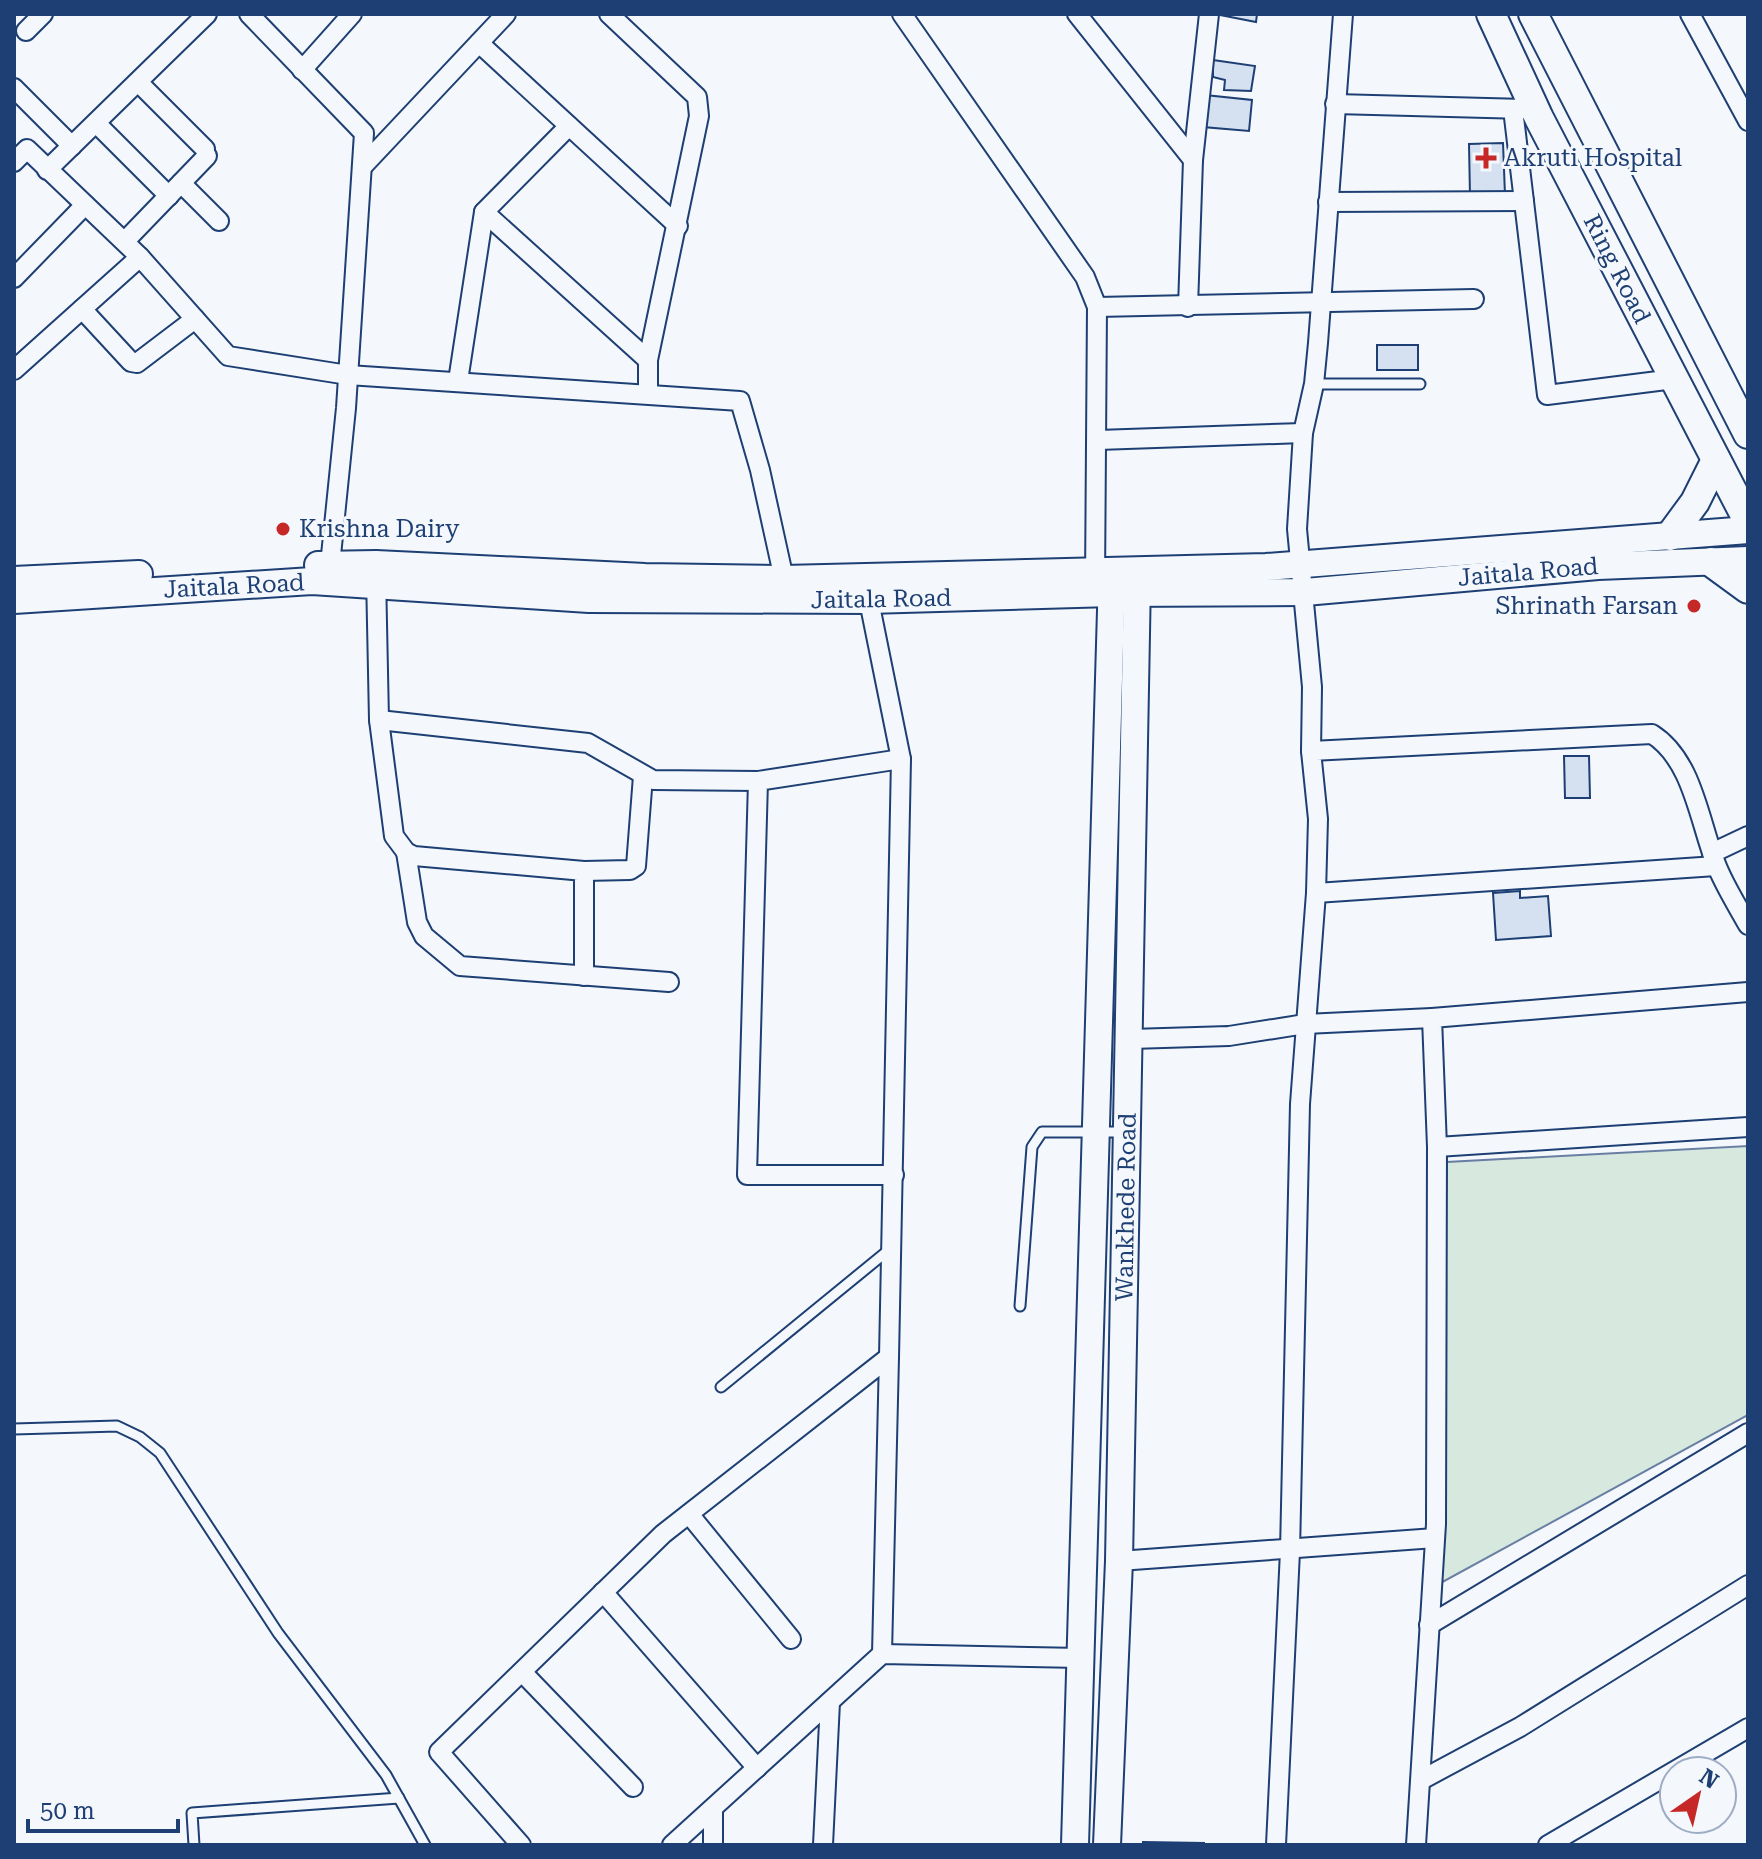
<svg xmlns="http://www.w3.org/2000/svg" width="1762" height="1859" font-family="'Roboto Serif',serif">
  <style>
    .green { fill: #d7e8df; stroke: #687fa3; stroke-width: 2 }
    .building { fill: #d5e0f0; stroke: #1d3f73; stroke-width: 2 }
    .lines { fill: none; stroke-linecap: round; stroke-linejoin: round }
    .lane-casing { stroke: #1d3f73; stroke-width: 13 }
    .street-casing { stroke: #1d3f73; stroke-width: 22 }
    .secondary-casing { stroke: #1d3f73; stroke-width: 30 }
    .primary-casing { stroke: #1d3f73; stroke-width: 32 }
    .lane { stroke: #f4f7fb; stroke-width: 9 }
    .street { stroke: #f4f7fb; stroke-width: 18 }
    .secondary { stroke: #f4f7fb; stroke-width: 26 }
    .primary { stroke: #f4f7fb; stroke-width: 28 }
    .poi-dot { fill: #c62828; stroke: #f4f7fb; stroke-width: 3 }
    .labels { text-anchor: middle; stroke-width: 6; stroke-linejoin: round; paint-order: stroke }
    .poi-label { font-size: 24px; fill: #1d3f73; stroke: #f4f7fb; text-anchor: start }
    .street-label { font-size: 24px; fill: #1d3f73; stroke: #f4f7fb }
  </style>
  <rect width="100%" height="100%" fill="#f4f7fb"/>
  <path class="green" d="M1748 1146V1415L1437 1585 1447 1162Z"/>
  <g class="building">
    <path d="M1215 14H1257L1256 22Z"/>
    <path d="M1213 60 1255 66 1251 91 1224 90 1225 80 1213 77Z"/>
    <path d="M1205 95 1252 100 1249 131 1203 127Z"/>
    <path d="M1503 143 1505 195 1470 196 1469 144Z"/>
    <rect x="1377" y="345" width="41" height="25"/>
    <path d="M1564 756H1589L1590 798H1565Z"/>
    <path d="M1520 891V898L1548 896 1551 936 1496 940 1493 893Z"/>
    <path d="M1143 1842 1204 1843V1845H1143Z"/>
  </g>
  <g class="lines">
    <g class="lane-casing">
      <g id="lane">
        <path d="M1314 384H1420"/>
        <path d="M1020 1306 1032 1147 1042 1132H1125"/>
        <path d="M721 1387 890 1249"/>
        <path d="M14 1429 117 1426 140 1437 160 1453 278 1633 386 1775 425 1845"/>
        <path d="M194 1845 192 1813 399 1798"/>
      </g>
    </g>
    <g class="street-casing">
      <g id="street">
        <path d="M249 14 364 133 346 408 329 575"/>
        <path d="M609 14 697 97 699 116 648 360V394"/>
        <path d="M902 14 1085 277 1097 307 1095 583"/>
        <path d="M1077 14 1193 160 1188 307"/>
        <path d="M1690 14 1748 121"/>
        <path d="M26 31 43 14"/>
        <path d="M479 43 678 226"/>
        <path d="M302 70 352 14"/>
        <path d="M138 82 205 149"/>
        <path d="M14 88 72 146"/>
        <path d="M1335 104 1525 109"/>
        <path d="M1513 109 1547 395 1674 379"/>
        <path d="M96 123 169 196"/>
        <path d="M569 126 484 212 648 360"/>
        <path d="M1193 160 1209 14"/>
        <path d="M14 162 27 149 140 257 14 370"/>
        <path d="M362 167 506 14"/>
        <path d="M47 170 207 14"/>
        <path d="M181 183 219 221"/>
        <path d="M1328 202 1524 201"/>
        <path d="M125 241 207 156"/>
        <path d="M140 257 228 356 348 375 740 401 760 470 784 579"/>
        <path d="M14 278 85 205"/>
        <path d="M1097 307 1474 299"/>
        <path d="M82 309 131 362 137 363 195 319"/>
        <path d="M458 381 484 212"/>
        <path d="M1098 440 1303 433"/>
        <path d="M376 575 379 720 394 836 406 852 414 856 584 871V976"/>
        <path d="M867 591 901 759 889 1357"/>
        <path d="M379 720 588 743 653 780 758 781"/>
        <path d="M1311 751 1312 687 1297 529 1303 433 1314 384 1318 343 1343 14"/>
        <path d="M406 852 417 922 424 936 460 966 669 982"/>
        <path d="M1712 853 1748 836"/>
        <path d="M584 871 630 870 636 866 643 776"/>
        <path d="M1316 893 1716 866"/>
        <path d="M1131 1039 1229 1036 1305 1024 1432 1018"/>
        <path d="M1437 1147 1748 1127"/>
        <path d="M894 1175H747L758 781 901 759"/>
        <path d="M689 1514 791 1639"/>
        <path d="M1119 1561 1435 1538"/>
        <path d="M603 1592 757 1768"/>
        <path d="M1429 1625 1748 1433"/>
        <path d="M522 1672 633 1787"/>
        <path d="M1423 1779 1520 1727 1748 1585"/>
        <path d="M521 1845 439 1752 663 1534 889 1357 882 1654"/>
        <path d="M672 1845 882 1654 1081 1658"/>
        <path d="M713 1845V1809"/>
        <path d="M823 1845 830 1702"/>
        <path d="M1276 1845 1290 1551 1300 1104 1316 893 1318 819 1311 751 1652 734C1693 760 1699 821 1716 864 1724 885 1737 905 1748 925"/>
        <path d="M1416 1845 1436 1524 1437 1147 1432 1018 1748 992"/>
        <path d="M1548 1845 1748 1728"/>
      </g>
    </g>
    <g class="secondary-casing">
      <g id="secondary">
        <path d="M318 565 376 564 645 577 784 579 1266 567 1748 530"/>
        <path d="M14 580 139 574"/>
        <path d="M14 600 312 581 589 599 868 600 1112 593 1305 592 1598 566 1748 560"/>
        <path d="M1075 1845 1112 576"/>
        <path d="M1107 1845 1119 1561 1137 579"/>
      </g>
    </g>
    <g class="primary-casing">
      <g id="primary">
        <path d="M1491 14 1539 118 1748 521"/>
        <path d="M1533 14 1748 434"/>
        <path d="M1670 536 1695 502 1716 460"/>
        <path d="M1711 562 1748 589"/>
      </g>
    </g>
    <use href="#lane" class="lane"/>
    <use href="#street" class="street"/>
    <use href="#secondary" class="secondary"/>
    <use href="#primary" class="primary"/>
  </g>
  <g class="poi-dot">
    <path d="M1482 146h8v8h8v8h-8v8h-8v-8h-8v-8h8z"/>
    <circle cx="283" cy="529" r="8"/>
    <circle cx="1694" cy="606" r="8"/>
  </g>
  <g class="labels">
    <g class="poi-label">
      <text x="1504" y="166">Akruti Hospital</text>
      <text x="299" y="537">Krishna Dairy</text>
      <text x="1678" y="614" text-anchor="end">Shrinath Farsan</text>
    </g>
    <g class="street-label">
      <text transform="translate(1617 269) rotate(63)" y="8">Ring Road</text>
      <text transform="translate(1528 572) rotate(-5)" y="8">Jaitala Road</text>
      <text transform="translate(234 586) rotate(-3)" y="8">Jaitala Road</text>
      <text transform="translate(881 599) rotate(-1)" y="8">Jaitala Road</text>
      <text transform="translate(1126 1207) rotate(-89)" y="8">Wankhede Road</text>
    </g>
  </g>
  <rect width="1762" height="1859" fill="none" stroke="#1d3f73" stroke-width="32"/>
  <g transform="translate(1698 1795) rotate(34)"><circle r="38" fill="#f4f7fb" stroke="#9eadc5" stroke-width="2"/>
  <path d="M0-6L14 30L0 20L-14 30Z" fill="#c62828"/>
  <text y="-12" font-size="22" font-weight="bold" text-anchor="middle" fill="#1d3f73">N</text>
  </g>
  <path d="M28 1819v12h150v-12" fill="none" stroke="#1d3f73" stroke-width="4"/>
  <text x="40" y="1819" font-size="24" fill="#1d3f73" stroke="#f4f7fb" stroke-width="6" paint-order="stroke">50 m</text>
</svg>
